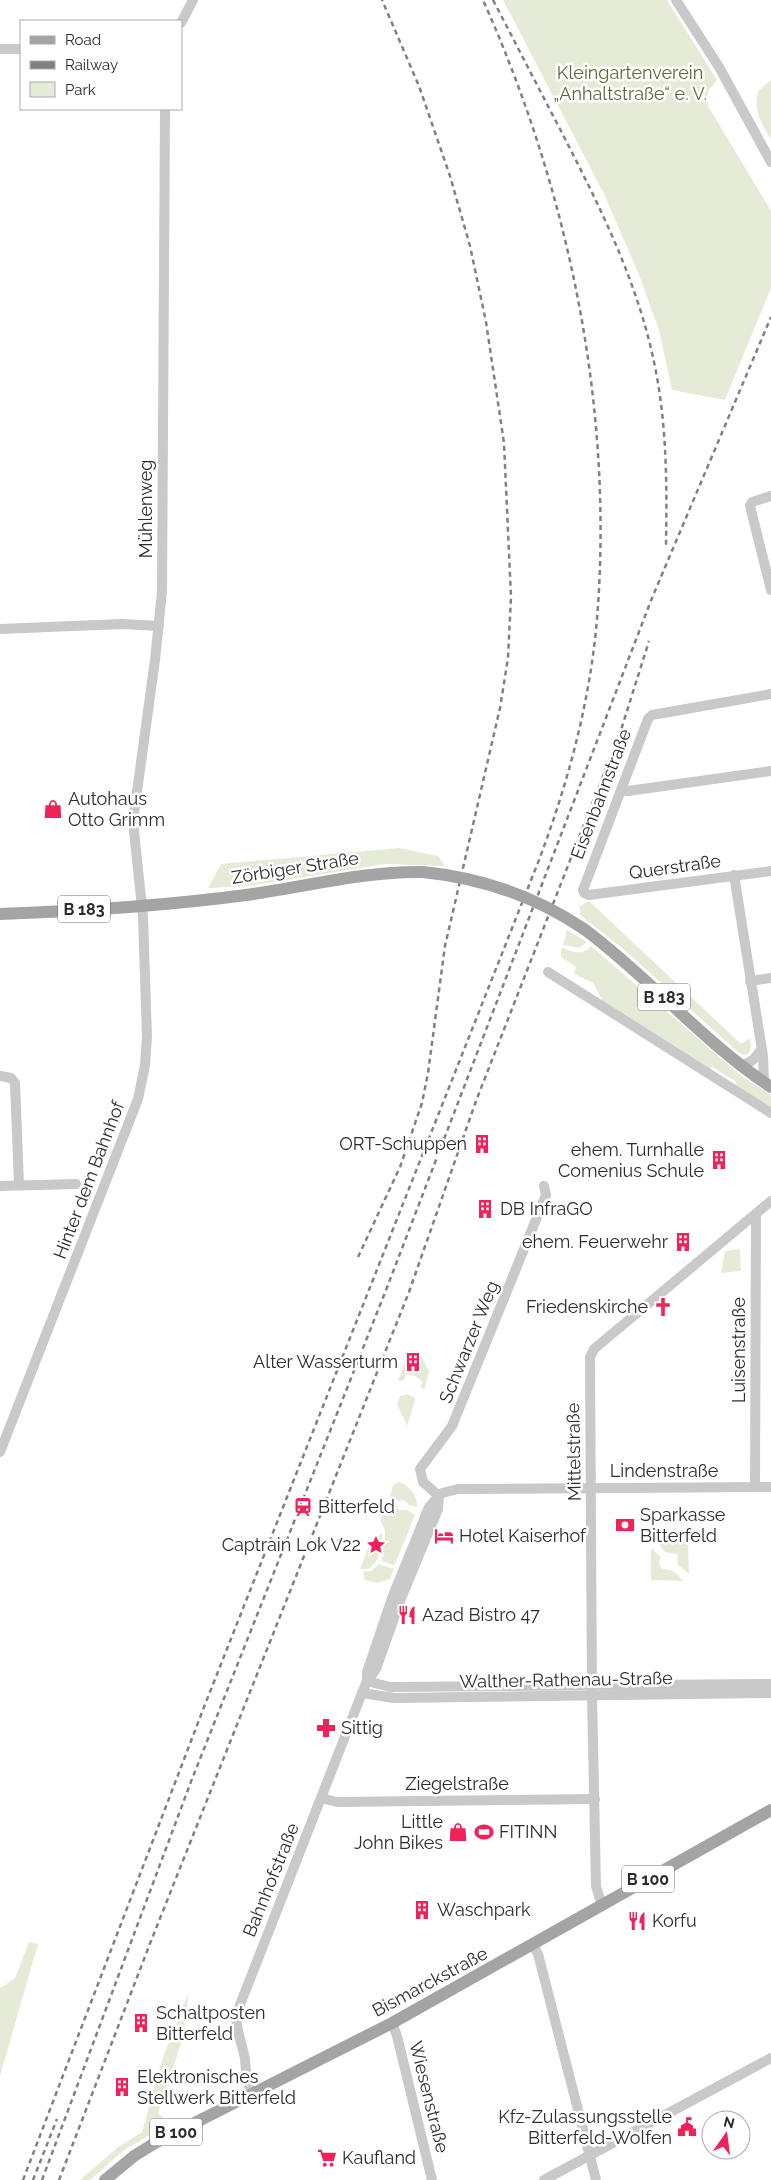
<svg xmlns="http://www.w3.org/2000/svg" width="771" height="2180" font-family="Raleway,sans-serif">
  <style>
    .green { fill: #e6ebd8 }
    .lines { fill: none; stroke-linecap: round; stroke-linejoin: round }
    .minor { stroke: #c9c9c9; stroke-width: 10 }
    .major { stroke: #a4a4a4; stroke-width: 12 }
    .rail { stroke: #818181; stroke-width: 2.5; stroke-dasharray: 5 4; stroke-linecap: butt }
    .major-bridge { stroke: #a4a4a4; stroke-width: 12 }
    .labels { text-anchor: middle; stroke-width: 5; stroke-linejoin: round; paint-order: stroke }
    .shield { fill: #fff; stroke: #6b6b6b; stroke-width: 1 }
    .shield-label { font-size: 16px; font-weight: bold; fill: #2c2c2c }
    .park-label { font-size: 18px; fill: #596a37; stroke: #fff }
    .street-label { font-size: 18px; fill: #2c2c2c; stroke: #fff }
    .poi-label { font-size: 18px; fill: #2c2c2c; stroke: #fff; text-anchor: start }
  </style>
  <rect width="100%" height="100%" fill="#fff"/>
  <g class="green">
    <path d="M503 0H667L717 80 708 91V106L771 211V288L725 400 672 390 659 330 639 275 604 194Z"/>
    <path d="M771 80V139C761 123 753 110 758 91Z"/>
    <path d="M399 848 438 856 445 866 385 864 248 886 208 888 221 864Z"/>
    <path d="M589 901 741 1044 750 1038 751 1048 748 1054 744 1055 739 1053 621 947 580 915V906Z"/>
    <path d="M567 930 587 942 579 948 563 945Z"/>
    <path d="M591 946 739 1074 771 1095V1108L738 1088 735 1081 712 1067 709 1070 604 1004 593 983 574 974 576 967 561 957V950L563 948C573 952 583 956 591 946Z"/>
    <path d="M740 1249 741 1271 721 1273 725 1251Z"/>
    <path d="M415 1352 422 1357 429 1372 424 1390 420 1386 423 1382 415 1376 406 1374 404 1380 398 1381 409 1353Z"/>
    <path d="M407 1394 414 1397 415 1400 407 1426 397 1404 400 1396Z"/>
    <path d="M398 1482C409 1484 418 1496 417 1507L409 1505 404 1500 399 1501 390 1497 393 1485Z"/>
    <path d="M390 1504 397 1506 399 1510H407L415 1515 395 1564 393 1565 382 1561C379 1546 392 1537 380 1521L385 1508Z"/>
    <path d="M382 1533C383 1546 379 1563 368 1569H360L370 1543Z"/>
    <path d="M657 1542H688L689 1574 678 1565 677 1554 665 1552Z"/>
    <path d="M651 1548 661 1557 659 1563 661 1568 673 1571 684 1581 651 1580Z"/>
    <path d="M379 1564 394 1569 390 1579 377 1583 365 1580 363 1572 371 1571Z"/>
    <path d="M29 1942 38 1944 0 2076V1988L15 1978Z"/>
    <path d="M189 1992 182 2041 158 2113 169 2124 124 2150 90 2180H80L118 2147 142 2132 163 2057Z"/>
  </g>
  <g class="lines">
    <g class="minor">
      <path d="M676 0 719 67 771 162"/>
      <path d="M181 23 193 0"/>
      <path d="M0 49H21"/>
      <path d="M771 496 752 502 750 506 771 590"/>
      <path d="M0 629 122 624 159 626"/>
      <path d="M771 694 652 715 648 719 583 890 584 893 589 895 771 871"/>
      <path d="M621 790 628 791 771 771"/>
      <path d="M734 875 763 1056 764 1083"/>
      <path d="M548 972 771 1113"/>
      <path d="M750 981 771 978"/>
      <path d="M742 1066 753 1060 761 1050"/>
      <path d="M0 1076 11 1078 15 1083 19 1185"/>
      <path d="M0 1186 76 1184"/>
      <path d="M0 1452 138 1099 145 1065 147 1037 143 917 133 821 155 660 162 591 165 109"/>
      <path d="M755 1487 756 1214"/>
      <path d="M439 1496 423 1482 420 1469 452 1426 546 1195 544 1186"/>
      <path d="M367 1681 390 1687 771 1684"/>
      <path d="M368 1681 376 1669 400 1601 438 1509 439 1496"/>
      <path d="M362 1693 394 1698 771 1693"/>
      <path d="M321 1798 337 1802 595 1799"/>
      <path d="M602 1906 596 1886 592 1695 590 1357 594 1349 771 1201"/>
      <path d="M533 1945 538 1954 596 2180"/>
      <path d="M392 2023 397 2036 432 2180"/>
      <path d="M252 2094C246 2081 246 2072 245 2059 242 2043 236 2030 236 2015L362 1693 367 1681V1672L392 1598 429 1507 442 1493 458 1489 771 1487"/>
      <path d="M544 2180 771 2058"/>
    </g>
    <g class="major">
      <path d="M0 914C82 911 164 906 246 895 306 887 363 871 423 872"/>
      <path d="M584 929C650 978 703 1042 771 1087"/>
      <path d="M105 2180 134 2156 155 2143 392 2023 771 1810"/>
    </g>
    <g class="rail">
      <path d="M493 0C516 44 538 87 561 131 599 205 637 280 654 362 667 423 667 484 666 546"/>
      <path d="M358 1257 400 1167 422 1103 428 1073 445 946 500 708 508 658 511 597 504 443 486 322 470 246 450 176 419 86 382 0"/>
      <path d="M23 2180 204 1707 539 860C568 783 590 702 597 619 614 409 569 192 483 0"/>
      <path d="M33 2180 57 2119"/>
      <path d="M42 2180 192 1779 386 1290 652 598 771 317"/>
      <path d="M59 2180 151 1941 409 1292 476 1101 621 730 649 641"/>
    </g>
    <path class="major-bridge" d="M423 872C482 878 535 896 584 929"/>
  </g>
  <defs>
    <g id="shop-bare" transform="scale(1.5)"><path d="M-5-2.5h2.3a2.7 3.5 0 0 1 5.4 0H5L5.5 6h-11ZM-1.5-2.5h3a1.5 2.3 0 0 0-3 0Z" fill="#ef2259" stroke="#fff" stroke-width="2.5" paint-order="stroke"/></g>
    <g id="building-bare" transform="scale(1.5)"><path d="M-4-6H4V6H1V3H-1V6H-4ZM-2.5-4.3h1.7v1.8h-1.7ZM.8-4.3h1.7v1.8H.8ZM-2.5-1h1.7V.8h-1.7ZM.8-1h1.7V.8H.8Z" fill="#ef2259" stroke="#fff" stroke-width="2.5" paint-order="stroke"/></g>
    <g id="church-bare" transform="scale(1.5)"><path d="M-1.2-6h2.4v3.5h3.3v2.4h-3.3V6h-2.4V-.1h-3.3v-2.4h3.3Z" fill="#ef2259" stroke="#fff" stroke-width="2.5" paint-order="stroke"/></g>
    <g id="station-bare" transform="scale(1.5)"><path d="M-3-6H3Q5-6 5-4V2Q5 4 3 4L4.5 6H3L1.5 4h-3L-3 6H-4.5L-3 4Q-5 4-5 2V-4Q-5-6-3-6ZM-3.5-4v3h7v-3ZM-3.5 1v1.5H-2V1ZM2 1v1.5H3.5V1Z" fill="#ef2259" stroke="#fff" stroke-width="2.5" paint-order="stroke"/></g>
    <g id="bank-bare" transform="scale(1.5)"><path d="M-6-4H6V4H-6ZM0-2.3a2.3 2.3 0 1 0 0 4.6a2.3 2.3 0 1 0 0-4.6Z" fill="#ef2259" stroke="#fff" stroke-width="2.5" paint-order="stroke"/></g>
    <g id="hotel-bare" transform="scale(1.5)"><path d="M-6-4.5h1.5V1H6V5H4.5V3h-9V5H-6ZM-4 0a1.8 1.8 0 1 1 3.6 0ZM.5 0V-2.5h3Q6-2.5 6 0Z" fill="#ef2259" stroke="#fff" stroke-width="2.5" paint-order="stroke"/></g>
    <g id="sight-bare" transform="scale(1.5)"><path d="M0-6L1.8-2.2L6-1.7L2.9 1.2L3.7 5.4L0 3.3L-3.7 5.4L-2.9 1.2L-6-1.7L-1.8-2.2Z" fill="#ef2259" stroke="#fff" stroke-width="2.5" paint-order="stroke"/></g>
    <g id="restaurant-bare" transform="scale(1.5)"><path d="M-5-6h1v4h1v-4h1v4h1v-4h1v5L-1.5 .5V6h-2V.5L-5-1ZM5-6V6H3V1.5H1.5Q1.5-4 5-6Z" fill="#ef2259" stroke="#fff" stroke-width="2.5" paint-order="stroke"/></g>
    <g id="pharmacy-bare" transform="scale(1.5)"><path d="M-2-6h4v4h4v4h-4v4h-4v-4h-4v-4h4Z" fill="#ef2259" stroke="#fff" stroke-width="2.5" paint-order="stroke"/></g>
    <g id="stadium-bare" transform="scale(1.5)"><path d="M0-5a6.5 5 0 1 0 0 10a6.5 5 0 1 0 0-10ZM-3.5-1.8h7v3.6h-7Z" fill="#ef2259" stroke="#fff" stroke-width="2.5" paint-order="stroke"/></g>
    <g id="civic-bare" transform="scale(1.5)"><path d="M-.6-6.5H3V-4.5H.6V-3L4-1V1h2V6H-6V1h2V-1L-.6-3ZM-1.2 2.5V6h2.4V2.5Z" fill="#ef2259" stroke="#fff" stroke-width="2.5" paint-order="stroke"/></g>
    <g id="supermarket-bare" transform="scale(1.5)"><path d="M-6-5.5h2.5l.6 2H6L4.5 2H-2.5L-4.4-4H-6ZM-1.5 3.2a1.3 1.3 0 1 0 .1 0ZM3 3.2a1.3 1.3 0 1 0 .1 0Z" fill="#ef2259" stroke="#fff" stroke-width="2.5" paint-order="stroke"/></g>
  </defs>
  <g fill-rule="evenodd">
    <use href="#shop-bare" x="53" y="809"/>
    <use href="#building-bare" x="482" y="1144"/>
    <use href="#building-bare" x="719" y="1160"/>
    <use href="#building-bare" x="485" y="1209"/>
    <use href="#building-bare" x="683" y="1242"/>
    <use href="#church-bare" x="663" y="1307"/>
    <use href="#building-bare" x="413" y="1362"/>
    <use href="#station-bare" x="303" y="1507"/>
    <use href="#bank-bare" x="625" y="1525"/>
    <use href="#hotel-bare" x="444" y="1536"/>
    <use href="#sight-bare" x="376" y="1545"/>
    <use href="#restaurant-bare" x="407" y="1615"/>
    <use href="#pharmacy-bare" x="326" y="1728"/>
    <use href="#shop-bare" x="458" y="1832"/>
    <use href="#stadium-bare" x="484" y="1832"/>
    <use href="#building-bare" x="422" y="1910"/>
    <use href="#restaurant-bare" x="637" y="1921"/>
    <use href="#building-bare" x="141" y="2023"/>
    <use href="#building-bare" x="122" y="2087"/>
    <use href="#civic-bare" x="687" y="2127"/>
    <use href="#supermarket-bare" x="327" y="2158"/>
  </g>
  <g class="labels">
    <g class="shield">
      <rect x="58" y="895.5" width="52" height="27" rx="4"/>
      <rect x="638" y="983.5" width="52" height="27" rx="4"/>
      <rect x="622" y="1865.5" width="52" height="27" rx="4"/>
      <rect x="150" y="2118.5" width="52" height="27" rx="4"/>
    </g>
    <g class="shield-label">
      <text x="84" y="915">B 183</text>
      <text x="664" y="1003">B 183</text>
      <text x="648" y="1885">B 100</text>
      <text x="176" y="2138">B 100</text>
    </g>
    <g class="park-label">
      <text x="630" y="79">Kleingartenverein<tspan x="630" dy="21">„Anhaltstraße“ e. V.</tspan></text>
    </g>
    <g class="street-label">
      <text transform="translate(146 509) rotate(-90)" y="6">Mühlenweg</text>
      <text transform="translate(601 794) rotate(-69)" y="6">Eisenbahnstraße</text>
      <text transform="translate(675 867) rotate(-8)" y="6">Querstraße</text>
      <text transform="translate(295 868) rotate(-9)" y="6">Zörbiger Straße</text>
      <text transform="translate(89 1180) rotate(-69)" y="6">Hinter dem Bahnhof</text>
      <text transform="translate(469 1342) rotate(-68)" y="6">Schwarzer Weg</text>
      <text transform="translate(739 1350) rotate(-90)" y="6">Luisenstraße</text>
      <text transform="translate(574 1452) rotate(-91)" y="6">Mittelstraße</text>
      <text x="664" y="1477">Lindenstraße</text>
      <text transform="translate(566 1680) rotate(-1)" y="6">Walther-Rathenau-Straße</text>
      <text x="457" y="1790">Ziegelstraße</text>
      <text transform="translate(271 1880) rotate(-68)" y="6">Bahnhofstraße</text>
      <text transform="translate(430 1982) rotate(-28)" y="6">Bismarckstraße</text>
      <text transform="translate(429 2097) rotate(76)" y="6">Wiesenstraße</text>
    </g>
    <g class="poi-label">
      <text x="68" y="805">Autohaus<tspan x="68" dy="21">Otto Grimm</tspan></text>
      <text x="467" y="1150" text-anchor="end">ORT-Schuppen</text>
      <text x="704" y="1156" text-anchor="end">ehem. Turnhalle<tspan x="704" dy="21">Comenius Schule</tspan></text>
      <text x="500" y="1215">DB InfraGO</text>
      <text x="668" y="1248" text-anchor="end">ehem. Feuerwehr</text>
      <text x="648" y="1313" text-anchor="end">Friedenskirche</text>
      <text x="398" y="1368" text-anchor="end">Alter Wasserturm</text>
      <text x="318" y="1513">Bitterfeld</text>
      <text x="640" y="1521">Sparkasse<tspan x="640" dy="21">Bitterfeld</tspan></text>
      <text x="459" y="1542">Hotel Kaiserhof</text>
      <text x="361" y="1551" text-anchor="end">Captrain Lok V22</text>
      <text x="422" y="1621">Azad Bistro 47</text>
      <text x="341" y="1734">Sittig</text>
      <text x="443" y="1828" text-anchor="end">Little<tspan x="443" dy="21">John Bikes</tspan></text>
      <text x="499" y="1838">FITINN</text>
      <text x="437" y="1916">Waschpark</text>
      <text x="652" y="1927">Korfu</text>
      <text x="156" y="2019">Schaltposten<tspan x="156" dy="21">Bitterfeld</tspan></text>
      <text x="137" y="2083">Elektronisches<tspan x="137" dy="21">Stellwerk Bitterfeld</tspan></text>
      <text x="672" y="2123" text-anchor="end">Kfz-Zulassungsstelle<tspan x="672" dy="21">Bitterfeld-Wolfen</tspan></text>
      <text x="342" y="2164">Kaufland</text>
    </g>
  </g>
  <rect x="20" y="20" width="162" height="90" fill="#ffffff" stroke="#ababab"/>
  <rect x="30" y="36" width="25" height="8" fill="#a4a4a4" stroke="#ababab"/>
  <text x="65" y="45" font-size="15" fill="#2c2c2c">Road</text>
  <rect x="30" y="61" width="25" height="8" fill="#818181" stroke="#ababab"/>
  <text x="65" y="70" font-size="15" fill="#2c2c2c">Railway</text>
  <rect x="30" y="82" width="25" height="15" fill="#e6ebd8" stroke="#ababab"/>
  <text x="65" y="95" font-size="15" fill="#2c2c2c">Park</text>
  <g transform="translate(726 2135) rotate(14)"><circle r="24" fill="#ffffff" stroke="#ababab"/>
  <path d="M0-4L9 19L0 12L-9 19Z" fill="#ef2259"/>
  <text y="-8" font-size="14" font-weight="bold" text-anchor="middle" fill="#2c2c2c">N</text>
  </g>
</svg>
